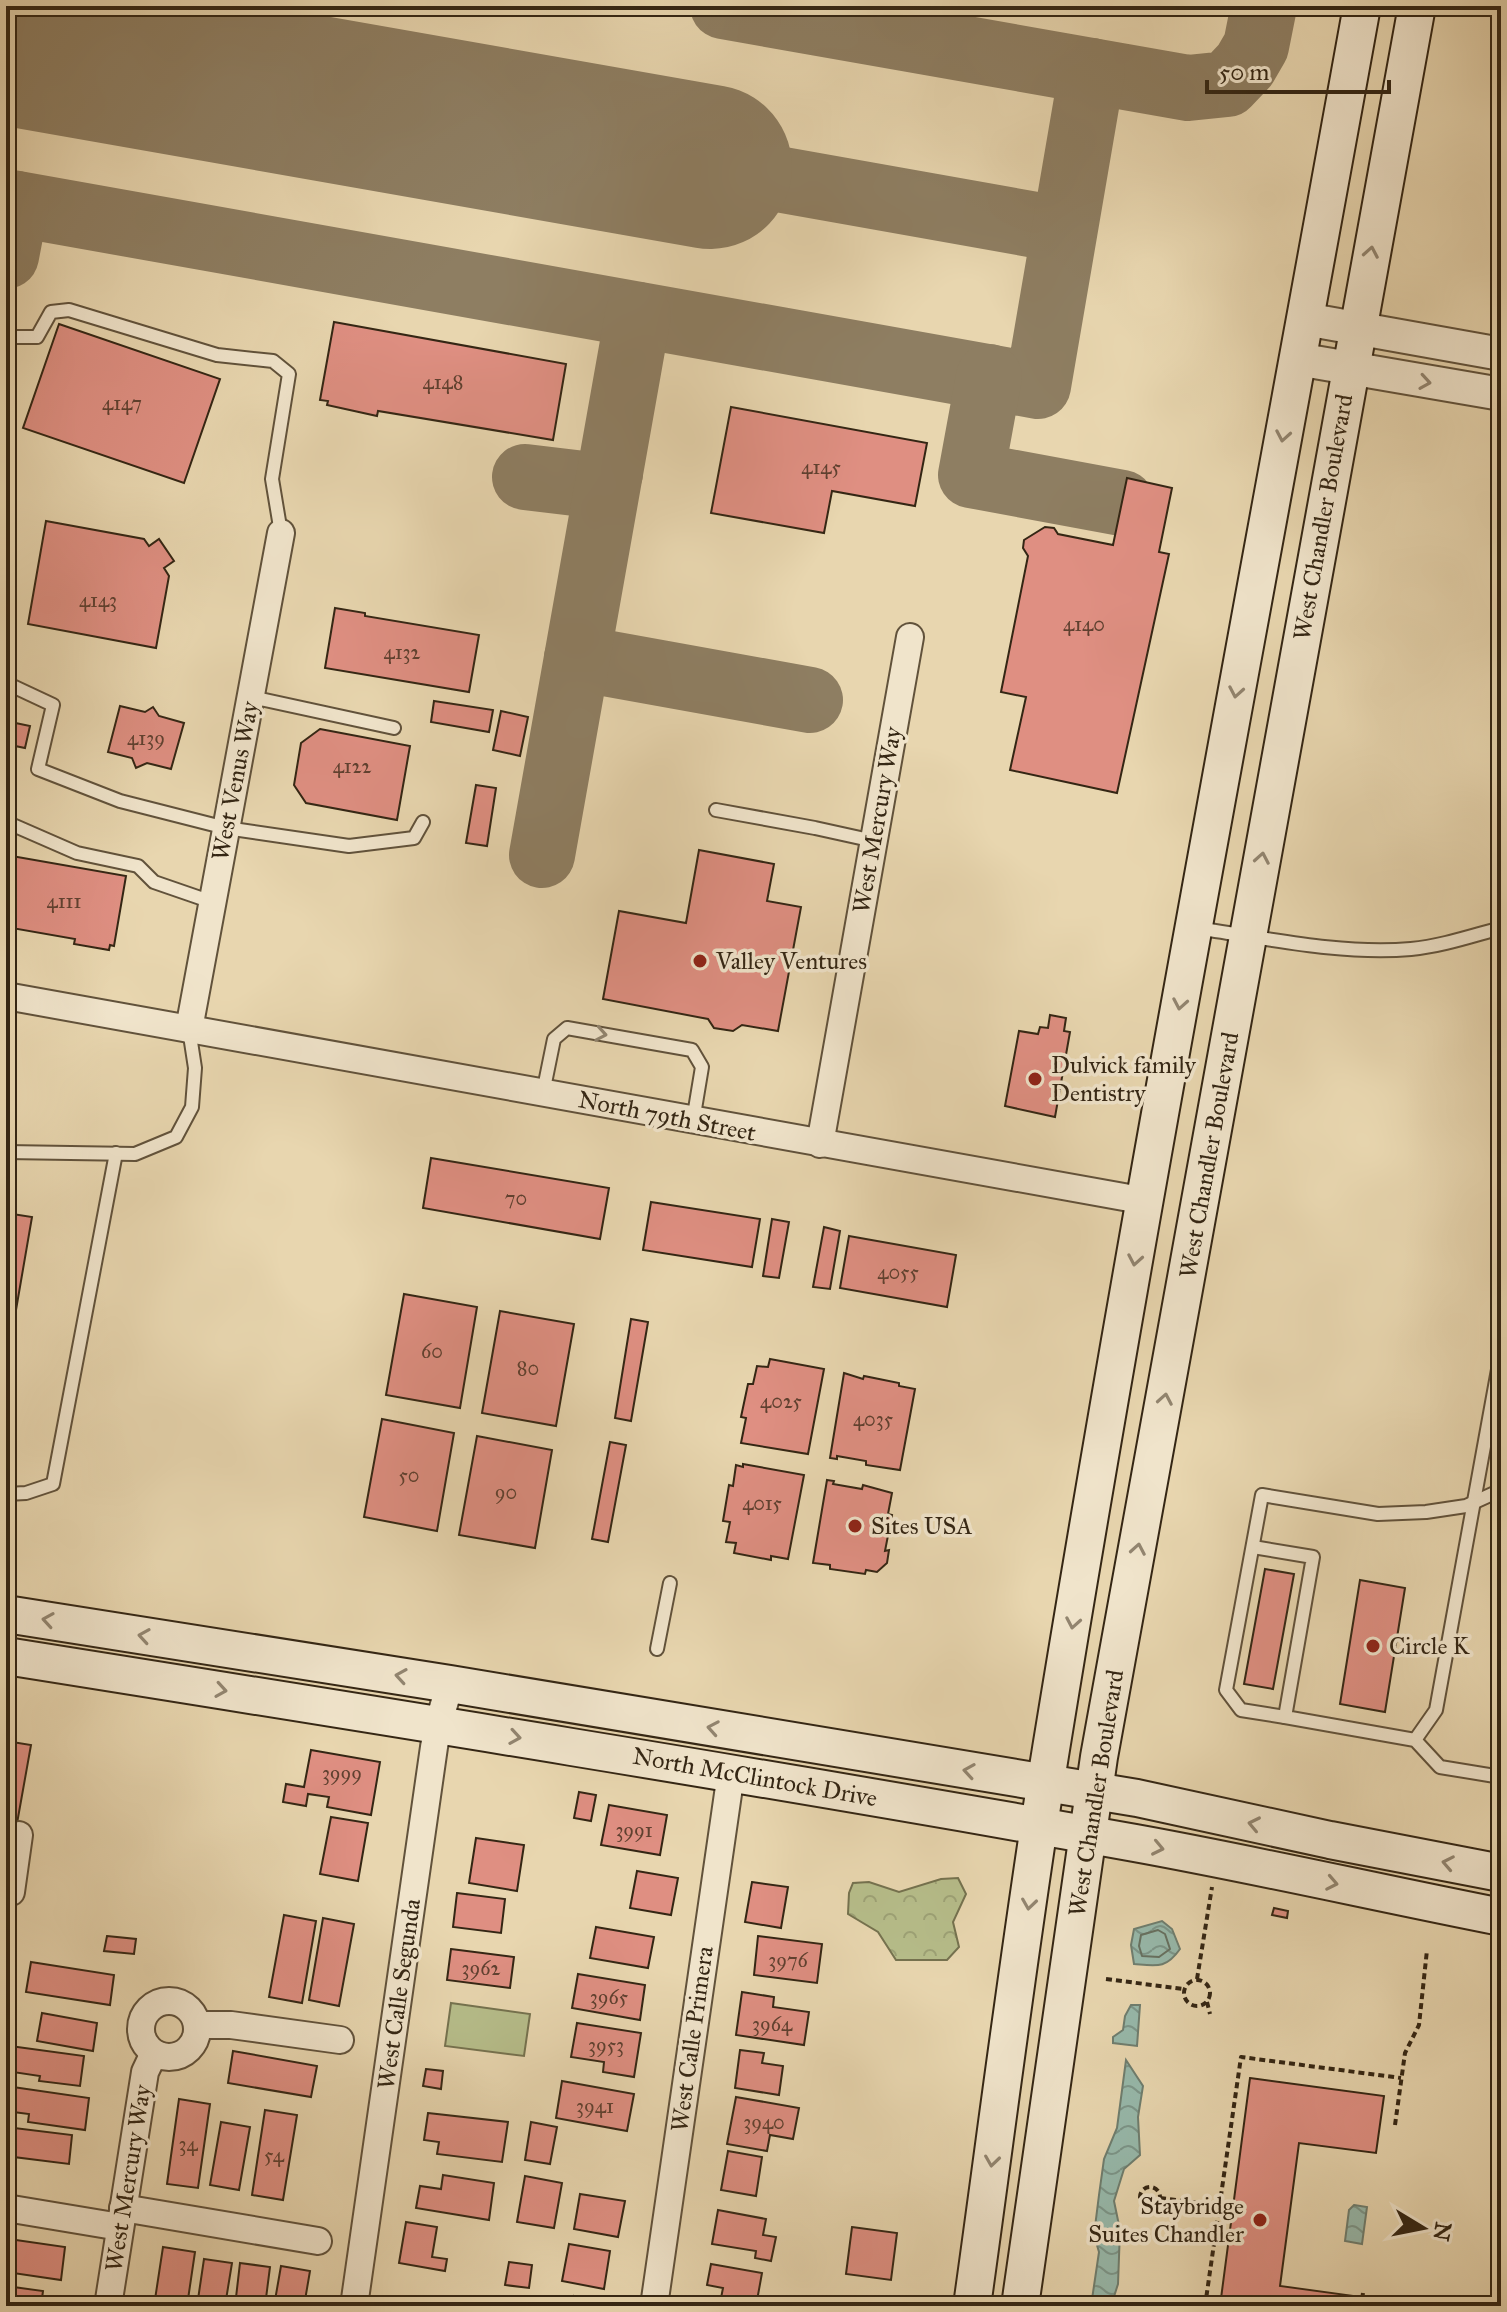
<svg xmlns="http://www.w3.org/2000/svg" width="1507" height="2312" font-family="'IM FELL Great Primer',serif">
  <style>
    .grass { fill: #b6bd8a; stroke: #75724f; stroke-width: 2 }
    .forest { fill: url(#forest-crowns); stroke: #75724f; stroke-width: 2 }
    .water { fill: url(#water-waves); stroke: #6f7e6f; stroke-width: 2 }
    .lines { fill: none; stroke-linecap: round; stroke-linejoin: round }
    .shore { stroke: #667060; stroke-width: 2 }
    .taxiway { stroke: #8e7e62; stroke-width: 66 }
    .runway { stroke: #8e7e62; stroke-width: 164 }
    .building { fill: #df8f82; stroke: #342614; stroke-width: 2 }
    .service-casing { stroke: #61523b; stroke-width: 16 }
    .minor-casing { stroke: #61523b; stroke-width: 30 }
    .tertiary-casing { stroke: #61523b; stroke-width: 36 }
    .secondary-casing { stroke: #342614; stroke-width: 40 }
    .path { stroke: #342614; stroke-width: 4; stroke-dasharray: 6 4; stroke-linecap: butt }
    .service { stroke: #f0e4cb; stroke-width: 12 }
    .minor { stroke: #f0e4cb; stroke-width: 26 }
    .tertiary { stroke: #f0e4cb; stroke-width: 32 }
    .secondary { stroke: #f0e4cb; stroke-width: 36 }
    .oneway { stroke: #928570 }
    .poi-dot { fill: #8f2418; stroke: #f0e4cb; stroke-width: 3 }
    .labels { text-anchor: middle; stroke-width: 7; stroke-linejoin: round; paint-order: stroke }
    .number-label { font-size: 20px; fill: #5f4030 }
    .street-label { font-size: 24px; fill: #342614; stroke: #f0e4cb }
    .poi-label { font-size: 24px; fill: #342614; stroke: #f0e4cb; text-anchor: start }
  </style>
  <defs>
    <pattern id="forest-crowns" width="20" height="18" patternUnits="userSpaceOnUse" patternTransform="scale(2)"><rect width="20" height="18" fill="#b6bd8a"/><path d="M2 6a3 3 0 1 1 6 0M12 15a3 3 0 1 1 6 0" fill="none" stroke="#9da276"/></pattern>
    <pattern id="water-waves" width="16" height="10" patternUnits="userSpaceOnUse" patternTransform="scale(2)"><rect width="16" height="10" fill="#97b9ab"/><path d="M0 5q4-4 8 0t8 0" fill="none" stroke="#7c968a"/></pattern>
  </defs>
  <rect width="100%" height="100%" fill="#e8d6af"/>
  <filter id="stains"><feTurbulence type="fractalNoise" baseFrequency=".0025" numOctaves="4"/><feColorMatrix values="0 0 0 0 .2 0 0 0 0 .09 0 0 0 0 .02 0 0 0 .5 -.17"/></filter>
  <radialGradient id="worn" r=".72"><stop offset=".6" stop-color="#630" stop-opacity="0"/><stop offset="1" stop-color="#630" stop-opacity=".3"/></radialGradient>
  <path class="grass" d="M451 2003 530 2014 524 2056 445 2046Z"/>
  <path class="forest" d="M958 1878 966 1894 953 1922 959 1947 947 1960H896L878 1932 848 1914 849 1893 853 1883 869 1882 899 1892 941 1879Z"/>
  <g class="water">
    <path d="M1162 1921 1172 1929 1180 1949C1166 1969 1157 1966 1134 1964L1131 1945 1134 1929Z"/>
    <path d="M1131 2005H1140L1137 2046 1113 2043V2037L1123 2030 1125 2016Z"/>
    <path d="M1126 2060 1143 2086 1138 2117 1140 2155 1124 2169 1114 2201 1120 2230 1118 2284 1111 2306H1091L1099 2252 1094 2235 1099 2195 1104 2159 1117 2128Z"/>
    <path d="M1354 2205 1367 2207 1362 2244 1345 2241 1349 2210Z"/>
  </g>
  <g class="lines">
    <path class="shore" d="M1158 1930 1165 1934 1170 1949 1159 1957 1142 1956 1139 1946 1141 1935Z"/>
    <g class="taxiway">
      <path d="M723 6 1188 88 1227 84 1245 65 1256 46 1264 6"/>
      <path d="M710 167 1064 230"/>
      <path d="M6 202 1038 386 1092 71"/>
      <path d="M6 256 16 204"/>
      <path d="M989 377 971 475 1122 503"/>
      <path d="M525 477 592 485 610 473"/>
      <path d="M577 658 810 700"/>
      <path d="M542 855 638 315"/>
    </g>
    <path class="runway" d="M6 43 710 167"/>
  </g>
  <g class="building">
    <path d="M334 322 566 364 553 440 378 411 377 416 327 405 328 401 320 400Z"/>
    <path d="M59 324 220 379 184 483 23 428Z"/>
    <path d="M731 407 927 443 915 506 832 491 824 533 711 513Z"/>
    <path d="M1127 478 1172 488 1159 552 1169 554 1117 793 1010 770 1026 697 1001 692 1028 556 1023 548 1024 540 1045 527 1054 528 1058 534 1113 545Z"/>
    <path d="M46 521 144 539 149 546 159 539 174 561 164 568 169 576 156 648 28 624Z"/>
    <path d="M335 608 365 613V616L479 635 469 692 325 668Z"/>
    <path d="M434 701 493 710 489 732 431 722Z"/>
    <path d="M120 706 145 712 153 707 159 716 184 723 171 769 147 763 136 768 132 758 108 752Z"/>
    <path d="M501 711 528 717 520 756 493 750Z"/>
    <path d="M6 721 30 726 25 748 15 746 12 764 6 763Z"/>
    <path d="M320 729 410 746 397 820 306 803 294 785 301 743Z"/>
    <path d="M476 785 496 788 487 846 466 843Z"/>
    <path d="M699 850 774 864 767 901 801 907 778 1031 742 1025 733 1031 714 1028 708 1019 603 999 619 911 686 923Z"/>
    <path d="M6 855 126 876 114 946 110 945 109 950 74 944 75 939 6 927Z"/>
    <path d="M1050 1015 1066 1018 1064 1031 1070 1032 1055 1117 1005 1106 1019 1031 1038 1034 1040 1027 1048 1028Z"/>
    <path d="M431 1158 609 1188 600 1239 423 1208Z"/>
    <path d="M651 1202 760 1219 752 1267 643 1250Z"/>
    <path d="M6 1213 32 1217 6 1368Z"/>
    <path d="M772 1219 789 1222 779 1278 763 1276Z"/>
    <path d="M824 1227 840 1231 830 1289 813 1287Z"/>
    <path d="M849 1236 956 1255 947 1307 840 1288Z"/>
    <path d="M404 1294 477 1307 460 1408 386 1395Z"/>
    <path d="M500 1311 574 1324 556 1426 482 1413Z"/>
    <path d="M631 1319 648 1322 631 1421 615 1418Z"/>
    <path d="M770 1359 824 1369 808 1454 741 1443 746 1418 741 1417 748 1384H753L757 1366 768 1367Z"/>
    <path d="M844 1373 863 1379 864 1376 899 1383V1386L915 1389 900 1470 866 1465V1461L837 1456V1459L830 1458Z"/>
    <path d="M382 1419 454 1433 437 1531 364 1517Z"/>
    <path d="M477 1436 552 1450 535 1548 459 1535Z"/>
    <path d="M610 1442 626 1445 608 1542 592 1539Z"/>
    <path d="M743 1464 804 1475 788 1559 771 1556V1560L734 1553 736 1543 726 1542 730 1522 723 1521 729 1485 733 1486 736 1465 743 1467Z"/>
    <path d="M827 1480 834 1481 833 1484 862 1489 863 1485 892 1493 888 1514 892 1515 885 1551 889 1550 887 1563 877 1572 866 1570 865 1574 830 1569V1565L813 1563Z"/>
    <path d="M1265 1569 1294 1574 1273 1689 1244 1684Z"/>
    <path d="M1360 1580 1405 1588 1385 1712 1340 1704Z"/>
    <path d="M6 1741 31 1745 16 1829 6 1827Z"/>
    <path d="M311 1750 380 1762 371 1815 327 1807 329 1797 308 1794 306 1806 283 1802 286 1784 304 1787Z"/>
    <path d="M579 1792 596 1795 591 1821 574 1818Z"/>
    <path d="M609 1805 667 1815 660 1855 601 1845Z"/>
    <path d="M331 1817 368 1823 358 1881 320 1874Z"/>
    <path d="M476 1838 524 1845 517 1891 469 1883Z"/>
    <path d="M637 1871 678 1878 671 1915 630 1908Z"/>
    <path d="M752 1882 788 1887 781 1928 745 1922Z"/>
    <path d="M457 1893 505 1899 501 1933 453 1927Z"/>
    <path d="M1274 1908 1288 1911 1287 1918 1272 1915Z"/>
    <path d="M284 1915 316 1921 302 2003 269 1997Z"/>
    <path d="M323 1918 354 1924 339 2006 309 2000Z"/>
    <path d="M596 1927 654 1937 648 1968 590 1958Z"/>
    <path d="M107 1936 136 1939 134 1954 104 1951Z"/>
    <path d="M758 1936 822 1944 817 1983 754 1975Z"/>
    <path d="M451 1949 514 1957 510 1988 447 1980Z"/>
    <path d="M31 1962 114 1975 110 2005 26 1992Z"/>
    <path d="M578 1974 645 1985 640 2020 572 2008Z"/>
    <path d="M742 1992 774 1997 773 2007 809 2012 804 2045 736 2035Z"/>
    <path d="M42 2013 97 2023 93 2051 37 2041Z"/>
    <path d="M577 2023 641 2033 634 2077 603 2072 604 2062 571 2057Z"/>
    <path d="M10 2046 84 2056 80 2086 39 2081 40 2076 6 2071Z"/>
    <path d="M740 2050 764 2053 762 2063 783 2066 779 2095 735 2088Z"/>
    <path d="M233 2051 317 2066 311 2097 228 2083Z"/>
    <path d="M426 2069 443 2071 441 2089 423 2086Z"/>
    <path d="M1250 2078 1384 2096 1376 2153 1299 2143 1280 2286 1354 2296 1353 2306H1220Z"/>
    <path d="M562 2081 634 2094 627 2131 556 2118Z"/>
    <path d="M6 2086 89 2098 85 2130 28 2122 29 2114 6 2111Z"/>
    <path d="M736 2097 799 2108 793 2139 770 2135 767 2151 727 2144Z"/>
    <path d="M179 2099 210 2104 198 2188 167 2184Z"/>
    <path d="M265 2110 297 2115 283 2200 252 2195Z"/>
    <path d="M428 2113 508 2122 502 2162 437 2154 439 2142 424 2140Z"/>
    <path d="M221 2122 250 2127 239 2190 210 2185Z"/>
    <path d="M531 2122 557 2127 550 2164 525 2160Z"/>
    <path d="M6 2127 72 2135 69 2164 6 2156Z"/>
    <path d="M728 2151 762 2157 756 2196 721 2190Z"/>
    <path d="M443 2175 494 2183 489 2220 416 2208 420 2186 441 2189Z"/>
    <path d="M525 2176 562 2183 554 2228 517 2222Z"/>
    <path d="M580 2194 625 2201 618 2237 574 2229Z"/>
    <path d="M718 2210 766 2219 763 2235 776 2237 771 2261 755 2258 756 2251 712 2244Z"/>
    <path d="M406 2222 437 2227 432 2257 447 2259 445 2271 399 2263Z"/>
    <path d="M852 2227 897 2233 891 2280 846 2274Z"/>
    <path d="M9 2239 65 2247 61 2280 6 2272V2247H8Z"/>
    <path d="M569 2244 610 2251 604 2289 562 2281Z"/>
    <path d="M163 2247 195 2252 187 2306H154Z"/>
    <path d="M204 2259 232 2263 225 2306H197Z"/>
    <path d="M509 2262 532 2265 529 2288 505 2285Z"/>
    <path d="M240 2263 270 2267 265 2306H235Z"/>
    <path d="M711 2264 762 2273 756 2306 720 2303 723 2288 707 2285Z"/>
    <path d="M281 2266 310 2271 304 2306H274Z"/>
    <path d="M6 2286 43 2291 41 2306H6Z"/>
    <path d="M574 2296 604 2300 603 2306H573Z"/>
  </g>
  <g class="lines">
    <g class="service-casing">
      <g id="service">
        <path d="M6 337H37L51 312 69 310 217 355 273 361 289 374 272 479 281 533"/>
        <path d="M6 683 53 705 38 769 120 801 226 828 349 846 414 838 423 822"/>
        <path d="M251 697 394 728"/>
        <path d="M716 810 815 828 874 841"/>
        <path d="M6 822 77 853 138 866 154 882 212 902"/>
        <path d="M1196 928C1266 938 1340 955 1411 949 1442 946 1471 936 1501 928"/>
        <path d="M543 1093 554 1039 567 1028 692 1050 702 1067 693 1121"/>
        <path d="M6 1152 135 1154 176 1137 192 1107 195 1068 189 1029"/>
        <path d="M6 1494 26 1493 53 1484 116 1153"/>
        <path d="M1253 1547 1313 1557 1285 1717 1415 1740 1440 1767 1501 1777"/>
        <path d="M657 1649 670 1583"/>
        <path d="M1285 1717 1241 1710 1226 1690 1262 1495 1378 1514 1426 1512 1466 1506 1501 1490"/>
        <path d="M1415 1740 1436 1710 1501 1353"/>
      </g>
    </g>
    <g class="minor-casing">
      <g id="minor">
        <path d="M6 996 1146 1201"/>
        <path d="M189 1029 281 533"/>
        <path d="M820 1144 910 637"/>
        <path d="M11 1892 19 1835"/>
        <circle cx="169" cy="2029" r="28"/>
        <path d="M198 2025H231L340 2040"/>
        <path d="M6 2208 120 2227"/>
        <path d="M123 2208 318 2241"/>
        <path d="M108 2306 145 2072 154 2053"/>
        <path d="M354 2306 434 1747 438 1725 450 1684"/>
        <path d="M654 2306 731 1773"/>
      </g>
    </g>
    <g class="tertiary-casing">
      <g id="tertiary">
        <path d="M1305 319 1501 354"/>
        <path d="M1297 359 1501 394"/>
      </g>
    </g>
    <g class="secondary-casing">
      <g id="secondary">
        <path d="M6 1614 450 1684 1137 1798 1330 1840 1501 1873"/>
        <path d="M6 1656C383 1716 759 1776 1135 1843 1257 1865 1379 1893 1501 1917"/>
        <path d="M972 2306C998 2120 1021 1934 1051 1749 1146 1166 1257 587 1362 6"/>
        <path d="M1020 2306 1099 1757 1417 6"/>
      </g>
    </g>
    <g class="path">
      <path d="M1106 1979 1183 1989"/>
      <path d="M1197 1979 1212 1887"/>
      <circle cx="1197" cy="1993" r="13"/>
      <path d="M1207 2002 1210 2014"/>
      <path d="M1395 2125 1405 2053 1419 2025 1427 1950"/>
      <circle cx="1150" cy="2197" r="10"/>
      <path d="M1160 2198 1221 2206"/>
      <path d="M1205 2306 1241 2057 1401 2078"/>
      <path d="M1361 2306 1363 2293"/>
    </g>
    <use href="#service" class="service"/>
    <use href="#minor" class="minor"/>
    <use href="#tertiary" class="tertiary"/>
    <use href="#secondary" class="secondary"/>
  </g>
  <defs><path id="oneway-chevron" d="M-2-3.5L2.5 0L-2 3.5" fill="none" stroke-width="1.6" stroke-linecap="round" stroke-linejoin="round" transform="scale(2)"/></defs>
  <g class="oneway">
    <use href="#oneway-chevron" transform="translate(1371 252) rotate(-80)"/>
    <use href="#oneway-chevron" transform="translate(1425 382) rotate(9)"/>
    <use href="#oneway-chevron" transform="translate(1283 436) rotate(100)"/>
    <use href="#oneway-chevron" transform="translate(1236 692) rotate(100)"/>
    <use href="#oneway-chevron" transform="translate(1262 858) rotate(-80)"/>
    <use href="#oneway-chevron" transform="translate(1180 1004) rotate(100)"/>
    <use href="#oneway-chevron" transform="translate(601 1034) rotate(10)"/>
    <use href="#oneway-chevron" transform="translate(1135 1260) rotate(100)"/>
    <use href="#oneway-chevron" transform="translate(1165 1399) rotate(-80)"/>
    <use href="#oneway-chevron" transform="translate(1138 1549) rotate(-80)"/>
    <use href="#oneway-chevron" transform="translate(48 1620) rotate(-171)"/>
    <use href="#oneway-chevron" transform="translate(1073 1623) rotate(100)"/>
    <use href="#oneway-chevron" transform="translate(144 1636) rotate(-171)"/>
    <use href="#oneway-chevron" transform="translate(401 1676) rotate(-171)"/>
    <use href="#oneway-chevron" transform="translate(221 1690) rotate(9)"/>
    <use href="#oneway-chevron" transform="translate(713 1728) rotate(-170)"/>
    <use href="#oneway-chevron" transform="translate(515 1737) rotate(9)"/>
    <use href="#oneway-chevron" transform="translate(969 1771) rotate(-171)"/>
    <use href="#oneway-chevron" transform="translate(1254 1824) rotate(-168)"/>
    <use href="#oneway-chevron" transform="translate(1158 1848) rotate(12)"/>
    <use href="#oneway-chevron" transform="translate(1448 1863) rotate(-169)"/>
    <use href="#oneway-chevron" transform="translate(1332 1883) rotate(11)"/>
    <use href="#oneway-chevron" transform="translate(1029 1904) rotate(98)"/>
    <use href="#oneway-chevron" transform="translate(992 2161) rotate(98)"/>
  </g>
  <g class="poi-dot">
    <circle cx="700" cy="961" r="8"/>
    <circle cx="1035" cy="1079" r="8"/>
    <circle cx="855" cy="1526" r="8"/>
    <circle cx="1373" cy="1646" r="8"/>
    <circle cx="1260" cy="2220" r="8"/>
  </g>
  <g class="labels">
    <g class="number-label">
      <text x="443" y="389">4148</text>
      <text x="122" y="410">4147</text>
      <text x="821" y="474">4145</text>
      <text x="98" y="607">4143</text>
      <text x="1084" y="631">4140</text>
      <text x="402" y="659">4132</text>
      <text x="146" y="745">4139</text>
      <text x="352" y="773">4122</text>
      <text x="64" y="908">4111</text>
      <text x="516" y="1205">70</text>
      <text x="898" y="1279">4055</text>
      <text x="432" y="1358">60</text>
      <text x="528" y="1375">80</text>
      <text x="781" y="1408">4025</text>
      <text x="873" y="1426">4035</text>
      <text x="409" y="1482">50</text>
      <text x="506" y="1499">90</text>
      <text x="762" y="1510">4015</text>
      <text x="342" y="1780">3999</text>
      <text x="634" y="1837">3991</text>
      <text x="788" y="1967">3976</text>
      <text x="481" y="1975">3962</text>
      <text x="609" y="2004">3965</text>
      <text x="772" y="2031">3964</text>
      <text x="606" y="2052">3953</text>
      <text x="595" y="2113">3941</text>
      <text x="764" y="2129">3940</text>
      <text x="188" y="2151">34</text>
      <text x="274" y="2162">54</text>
    </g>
    <g class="street-label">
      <text transform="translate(1323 517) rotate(-80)" y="8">West Chandler Boulevard</text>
      <text transform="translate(235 781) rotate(-79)" y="8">West Venus Way</text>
      <text transform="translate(877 820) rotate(-80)" y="8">West Mercury Way</text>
      <text transform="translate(667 1116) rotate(11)" y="8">North 79th Street</text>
      <text transform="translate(1209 1155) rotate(-80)" y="8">West Chandler Boulevard</text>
      <text transform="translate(755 1777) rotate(10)" y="8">North McClintock Drive</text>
      <text transform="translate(1096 1793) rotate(-81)" y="8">West Chandler Boulevard</text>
      <text transform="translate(399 1994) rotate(-82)" y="8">West Calle Segunda</text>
      <text transform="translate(692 2039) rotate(-82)" y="8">West Calle Primera</text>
      <text transform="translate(128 2178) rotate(-81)" y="8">West Mercury Way</text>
    </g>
    <g class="poi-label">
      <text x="716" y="969">Valley Ventures</text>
      <text x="1051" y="1073">Dulvick family<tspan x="1051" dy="28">Dentistry</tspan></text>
      <text x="871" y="1534">Sites USA</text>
      <text x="1389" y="1654">Circle K</text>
      <text x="1244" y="2214" text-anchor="end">Staybridge<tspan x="1244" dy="28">Suites Chandler</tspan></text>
    </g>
  </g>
  <rect width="1507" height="2312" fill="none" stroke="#e8d6af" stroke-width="32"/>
  <rect x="8" y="8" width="1491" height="2296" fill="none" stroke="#342614" stroke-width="4"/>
  <rect x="16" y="16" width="1475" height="2280" fill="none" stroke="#342614" stroke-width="2"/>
  <g transform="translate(1423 2228) rotate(100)" stroke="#f0e4cb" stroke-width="6" paint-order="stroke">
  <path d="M0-6L14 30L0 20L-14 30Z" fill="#342614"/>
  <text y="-12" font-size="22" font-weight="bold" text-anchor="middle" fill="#342614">N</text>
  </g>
  <path d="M1207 80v12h182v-12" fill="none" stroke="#342614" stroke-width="4"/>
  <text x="1219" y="80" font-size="24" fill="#342614" stroke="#f0e4cb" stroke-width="6" paint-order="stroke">50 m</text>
  <rect width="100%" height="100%" filter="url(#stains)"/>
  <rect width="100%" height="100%" fill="url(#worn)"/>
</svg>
